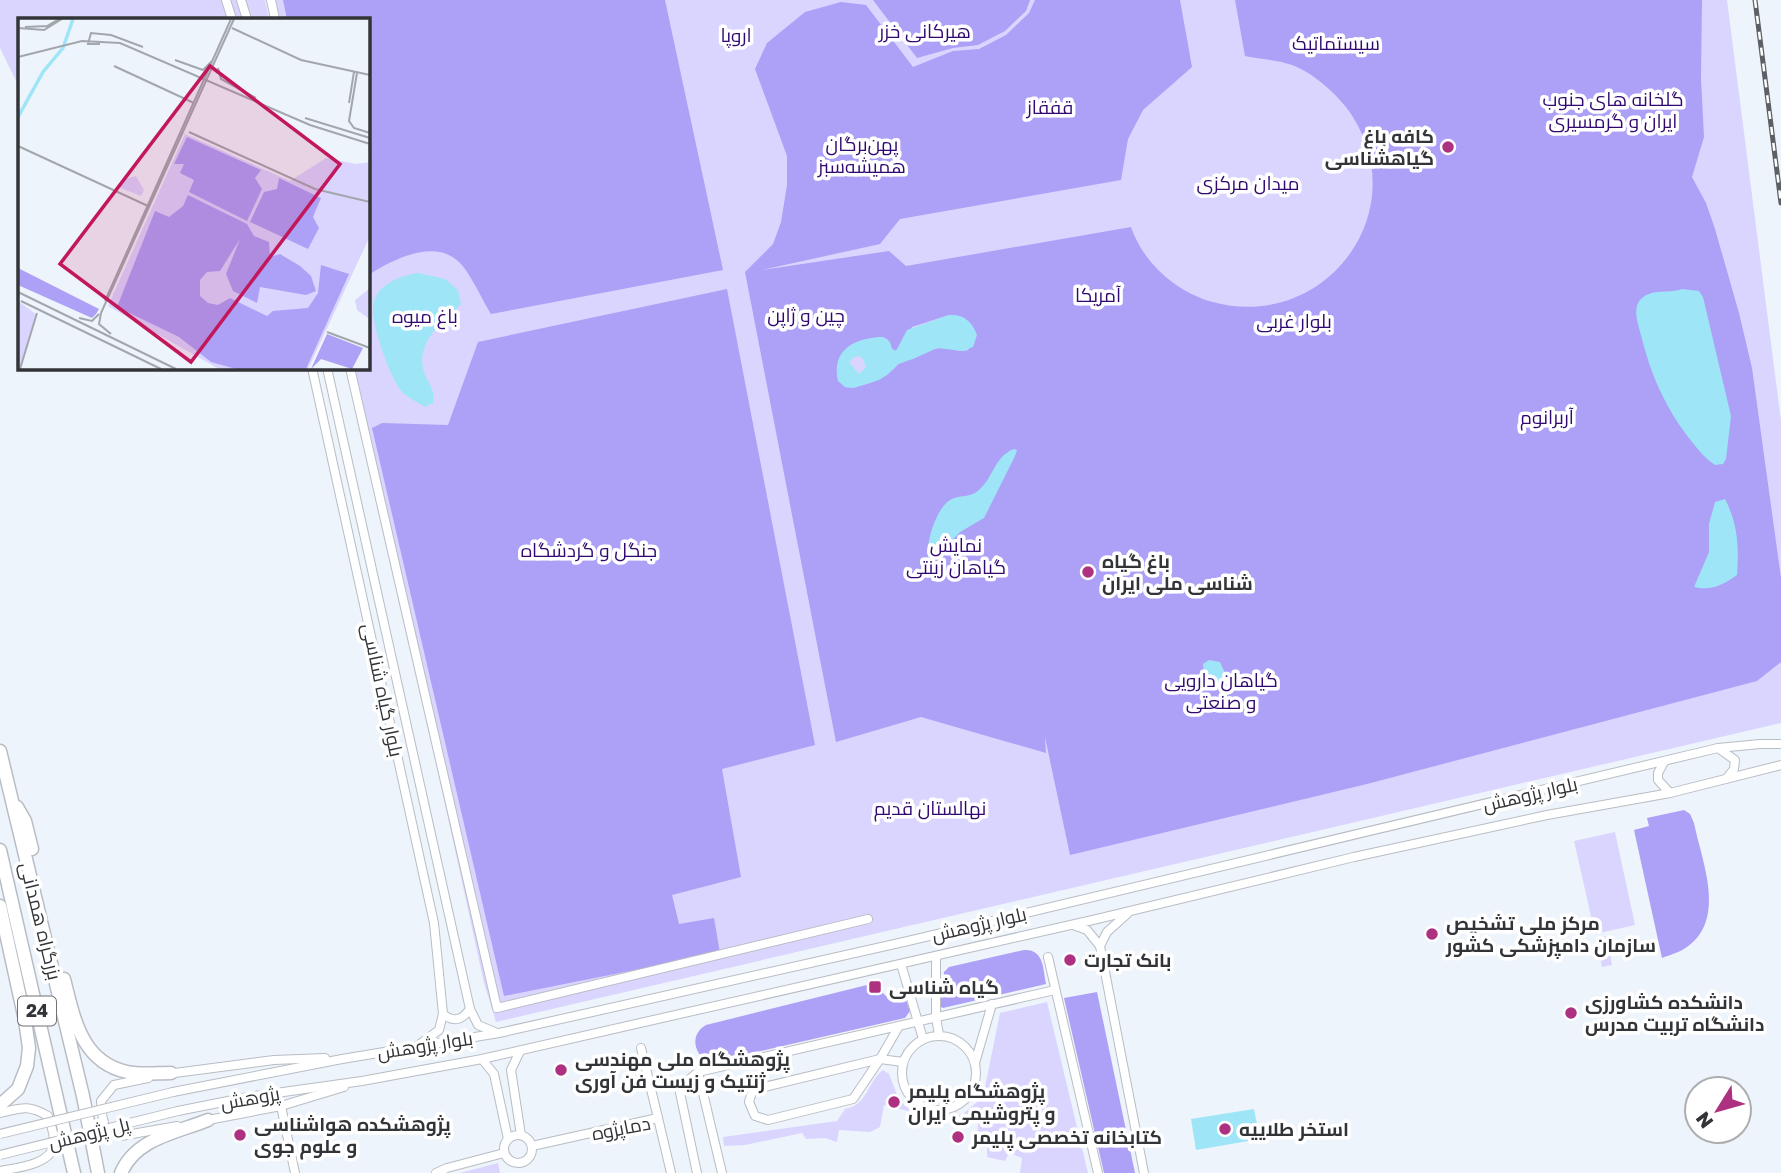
<svg xmlns="http://www.w3.org/2000/svg" width="1781" height="1173" font-family="'Golos Text',Cairo,sans-serif">
  <style>
    .green { fill: #dad5ff }
    .forest { fill: #ada0f7; fill-rule: evenodd }
    .water { fill: #9ee5f7; fill-rule: evenodd }
    .lines { fill: none; stroke-linecap: round; stroke-linejoin: round }
    .minor-casing { stroke: #b8bdc4; stroke-width: 10 }
    .highway-casing { stroke: #b8bdc4; stroke-width: 15 }
    .minor { stroke: #fff; stroke-width: 8 }
    .highway { stroke: #fff; stroke-width: 12 }
    .rail-casing { stroke: #5c5f63; stroke-width: 5 }
    .rail { stroke: #fff; stroke-width: 2.5; stroke-dasharray: 8; stroke-linecap: butt }
    .minor-bridge-casing { stroke: #b8bdc4; stroke-width: 10; stroke-linecap: butt }
    .minor-bridge { stroke: #fff; stroke-width: 8 }
    .poi-dot { fill: #ae3080; stroke: #fff; stroke-width: 2.5 }
    .labels { text-anchor: middle; stroke-width: 7; stroke-linejoin: round; paint-order: stroke }
    .shield { fill: #fff; stroke: #707173; stroke-width: 2 }
    .shield-label { font-size: 18px; font-weight: bold; fill: #323437 }
    .park-label { font-size: 19px; fill: #300870; stroke: #fff }
    .poi-label { font-size: 19px; font-weight: bold; fill: #323437; stroke: #fff; text-anchor: start }
    .street-label { font-size: 19px; fill: #323437; stroke: #fff }
    .inset-river { fill: none; stroke: #9ee5f7; stroke-width: 3.5 }
    .inset-road { fill: none; stroke: #a3a7ad; stroke-width: 2 }
    .view { fill: #c2185b; fill-opacity: 0.15; stroke: #c2185b; stroke-width: 3.5 }
    .inset-edge { fill: none; stroke: #323437; stroke-width: 3.5 }
  </style>
  <rect width="100%" height="100%" fill="#eef4fb"/>
  <g class="green">
    <path d="M0 0H265L269 19H19V87L0 48Z"/>
    <path d="M270 0H1727L1781 421V723L496 1022 484 983 350 368H368V19H274Z"/>
    <path d="M1615 832 1635 925 1595 934 1574 841Z"/>
    <path d="M1607 936 1612 965 1602 967 1596 938Z"/>
    <path d="M1047 1002 1088 1173H1020L1022 1158 1009 1153 1005 1161 987 1157V1148H976L978 1124 952 1117 963 1114 983 1097 1000 1013Z"/>
    <path d="M883 1070 889 1074 899 1100 912 1112 884 1105 880 1127 870 1132 839 1130 837 1142 825 1138 806 1139 802 1133 745 1145 724 1146 723 1137 837 1121 845 1109C868 1105 867 1082 883 1070Z"/>
    <path d="M498 1163 500 1173H460Z"/>
  </g>
  <g class="forest">
    <path d="M283 0H665L723 270 491 314C483 301 469 271 459 262 434 238 392 260 368 275V19H287Z"/>
    <path d="M873 0H1030L1026 11 1005 31 978 45 953 48 917 58Z"/>
    <path d="M1035 0H1180L1192 67 1143 110 1128 139 1121 180 900 219 880 244 762 270 889 251 906 266 1131 227C1143 262 1174 290 1209 301 1326 336 1421 206 1346 107 1334 92 1312 72 1292 65 1278 60 1260 59 1245 56L1235 0H1702L1701 79 1704 137 1692 177 1706 203 1715 229 1739 313 1752 368 1781 578V662L1757 681 1367 784 1070 855 1045 737 1046 753 921 717 836 742 745 272 773 244 781 222 787 185V156L755 69 767 43 805 12 841 2 866 5 913 67 953 51 979 49 1006 35 1029 13ZM949 315C962 315 968 319 975 331L968 350C958 353 951 347 941 348 929 348 911 360 898 364 889 377 861 389 845 387L837 376C838 346 855 339 883 337L888 340 892 349 896 351 912 327Z"/>
    <path d="M727 289 815 745 722 769 741 877 672 895 679 924 714 918 720 953 504 996 372 428 382 423 448 425 478 342Z"/>
    <path d="M1684 810 1690 814 1694 823C1702 862 1727 919 1687 947 1680 952 1670 955 1662 958L1634 830 1649 826 1647 818Z"/>
    <path d="M1024 950C1044 949 1043 969 1046 984L943 1008 939 1006 938 994 943 992 944 972 949 967Z"/>
    <path d="M875 983 877 988 893 1002 906 1000 910 1011 905 1018 709 1063C694 1054 689 1035 706 1025Z"/>
    <path d="M1097 992 1135 1173H1104L1064 998Z"/>
  </g>
  <g class="water">
    <path d="M418 273 445 279 458 290 461 304C440 324 412 345 426 377 431 387 435 392 433 403L425 407C418 402 408 398 402 392 390 378 371 324 373 306 376 284 400 276 418 273Z"/>
    <path d="M1682 289 1699 291 1703 297 1731 416 1726 459 1723 464 1715 465C1706 459 1699 451 1692 442 1666 409 1651 376 1641 335 1638 324 1632 308 1641 299 1652 288 1669 294 1682 289Z"/>
    <path d="M949 315C964 315 971 320 977 335L973 347 963 351 937 348 913 359 898 364 887 375 879 380 854 388 845 387 838 381C831 349 855 338 883 337L890 342 892 349 896 351 907 330ZM859 356 863 359 866 367 859 374 849 362 854 357Z"/>
    <path d="M1014 449 1017 450 1015 456 984 518 960 532 942 551 937 550 936 558 929 559C924 545 937 507 950 500 960 494 970 499 980 489 994 476 994 457 1014 449Z"/>
    <path d="M1725 499C1738 524 1739 547 1737 575 1723 585 1711 591 1694 587L1709 552V524L1715 502Z"/>
    <path d="M1209 660 1220 662 1227 678 1225 689 1219 696 1220 690 1217 683 1209 682 1204 674 1203 664Z"/>
    <path d="M1254 1109 1260 1139 1196 1150 1191 1119Z"/>
  </g>
  <g class="lines">
    <g class="minor-casing">
      <g id="minor">
        <path d="M226 0 232 19"/>
        <path d="M241 0 247 19"/>
        <path d="M271 0 275 19"/>
        <path d="M312 368 434 923 443 1014 439 1030 420 1044"/>
        <path d="M327 368 470 1009 478 1025 495 1032"/>
        <path d="M350 368 497 1008 868 919"/>
        <path d="M1718 748 1735 760 1734 769 1726 779"/>
        <path d="M1664 762 1658 773V780L1670 793"/>
        <path d="M1073 925 1087 930 1100 946 1144 1173"/>
        <path d="M1100 946 1107 932 1127 914"/>
        <path d="M936 956V1017L939 1035"/>
        <path d="M1048 957 1098 1173"/>
        <path d="M901 964 923 1039"/>
        <path d="M443 1014C454 1023 462 1020 470 1009"/>
        <path d="M899 1026 880 1059 903 1062"/>
        <circle cx="939" cy="1073" r="37"/>
        <path d="M641 1048 658 1118"/>
        <path d="M520 1051 511 1070 521 1135"/>
        <path d="M482 1059 494 1074 508 1139"/>
        <path d="M880 1059 853 1099 768 1120 755 1116 749 1102 752 1092 760 1088Z"/>
        <path d="M975 1063 992 1004"/>
        <path d="M167 1074 274 1060 325 1058"/>
        <path d="M148 1078 114 1085 101 1101C102 1118 102 1132 121 1136L177 1126"/>
        <path d="M173 1092 342 1059 499 1033 908 941 1718 748 1760 744H1781"/>
        <path d="M281 1106 295 1173"/>
        <path d="M178 1111 248 1097 362 1081 482 1059 1097 919 1354 857 1547 815 1670 793 1781 765"/>
        <path d="M0 1113C21 1108 28 1104 48 1116 51 1125 55 1135 54 1144 52 1165 15 1168 0 1171"/>
        <path d="M203 1121 281 1106 344 1087"/>
        <circle cx="518" cy="1149" r="14"/>
        <path d="M532 1146 658 1118 671 1173"/>
        <path d="M436 1173 447 1168 504 1153"/>
        <path d="M697 1173 679 1088 698 1072"/>
        <path d="M722 1173 698 1072 1055 990"/>
      </g>
    </g>
    <g class="highway-casing">
      <g id="highway">
        <path d="M0 751 83 1096 98 1173"/>
        <path d="M17 807 25 821 32 849"/>
        <path d="M0 850 74 1173"/>
        <path d="M0 906 25 1020 29 1048 27 1066 18 1089 0 1105"/>
        <path d="M64 979C74 1018 81 1062 127 1072 141 1075 157 1073 171 1073"/>
        <path d="M121 1173C136 1138 176 1133 208 1120"/>
      </g>
    </g>
    <use href="#minor" class="minor"/>
    <use href="#highway" class="highway"/>
    <g class="rail-casing">
      <path id="rail" d="M1755 0 1781 203"/>
    </g>
    <use href="#rail" class="rail"/>
    <g class="minor-bridge-casing">
      <g id="minor-bridge">
        <path d="M0 1134 173 1092"/>
        <path d="M0 1155 178 1111"/>
      </g>
    </g>
    <use href="#minor-bridge" class="minor-bridge"/>
  </g>
  <g class="poi-dot">
    <circle cx="1448" cy="147" r="7"/>
    <circle cx="1088" cy="572" r="7"/>
    <circle cx="1432" cy="934" r="7"/>
    <circle cx="1070" cy="960" r="7"/>
    <rect x="868" y="980" width="14" height="14" rx="3.5"/>
    <circle cx="1571" cy="1013" r="7"/>
    <circle cx="561" cy="1070" r="7"/>
    <circle cx="894" cy="1102" r="7"/>
    <circle cx="1225" cy="1129" r="7"/>
    <circle cx="240" cy="1135" r="7"/>
    <circle cx="958" cy="1137" r="7"/>
  </g>
  <g class="labels">
    <rect class="shield" x="18" y="996.5" width="38" height="29" rx="5"/>
    <g class="shield-label">
      <text x="37" y="1017">24</text>
    </g>
    <g class="park-label">
      <text x="925" y="38">هیرکانی خزر</text>
      <text x="736" y="42">اروپا</text>
      <text x="1336" y="50">سیستماتیک</text>
      <text x="1613" y="106">گلخانه های جنوب<tspan x="1613" dy="22">ایران و گرمسیری</tspan></text>
      <text x="1050" y="114">قفقاز</text>
      <text x="862" y="151">پهن‌برگان<tspan x="862" dy="22">همیشه‌سبز</tspan></text>
      <text x="1248" y="190">میدان مرکزی</text>
      <text x="1098" y="302">آمریکا</text>
      <text x="806" y="322">چین و ژاپن</text>
      <text x="425" y="323">باغ میوه</text>
      <text x="1294" y="328">بلوار غربی</text>
      <text x="1547" y="424">آربرانوم</text>
      <text x="956" y="552">نمایش<tspan x="956" dy="22">گیاهان زینتی</tspan></text>
      <text x="589" y="557">جنگل و گردشگاه</text>
      <text x="1221" y="687">گیاهان دارویی<tspan x="1221" dy="22">و صنعتی</tspan></text>
      <text x="930" y="815">نهالستان قدیم</text>
    </g>
    <g class="poi-label">
      <text x="1434" y="143" text-anchor="end">کافه باغ<tspan x="1434" dy="22">گیاهشناسی</tspan></text>
      <text x="1102" y="568">باغ گیاه‌<tspan x="1102" dy="22">شناسی ملی ایران</tspan></text>
      <text x="1446" y="930">مرکز ملی تشخیص<tspan x="1446" dy="22">سازمان دامپزشکی کشور</tspan></text>
      <text x="1084" y="967">بانک تجارت</text>
      <text x="889" y="994">گیاه شناسی</text>
      <text x="1585" y="1009">دانشکده کشاورزی<tspan x="1585" dy="22">دانشگاه تربیت مدرس</tspan></text>
      <text x="575" y="1066">پژوهشگاه ملی مهندسی<tspan x="575" dy="22">ژنتیک و زیست فن آوری</tspan></text>
      <text x="908" y="1098">پژوهشگاه پلیمر<tspan x="908" dy="22">و پتروشیمی ایران</tspan></text>
      <text x="254" y="1131">پژوهشکده هواشناسی<tspan x="254" dy="22">و علوم جوی</tspan></text>
      <text x="1239" y="1136">استخر طلاییه</text>
      <text x="972" y="1144">کتابخانه تخصصی پلیمر</text>
    </g>
    <g class="street-label">
      <text transform="translate(383 690) rotate(78)" y="7">بلوار گیاه شناسی</text>
      <text transform="translate(1530 794) rotate(-13)" y="7">بلوار پژوهش</text>
      <text transform="translate(41 921) rotate(76)" y="7">بزرگراه همدانی</text>
      <text transform="translate(979 924) rotate(-13)" y="7">بلوار پژوهش</text>
      <text transform="translate(425 1045) rotate(-9)" y="7">بلوار پژوهش</text>
      <text transform="translate(250 1098) rotate(-10)" y="7">پژوهش</text>
      <text transform="translate(621 1128) rotate(-11)" y="7">دماپژوه</text>
      <text transform="translate(89 1133) rotate(-14)" y="7">پل پژوهش</text>
    </g>
  </g>
  <g transform="translate(18 18)">
    <rect width="352" height="352" fill="#eef4fb"/>
    <path d="M167 116 272 163 308 140 338 146 352 144V218L290 351H201L90 288ZM118 158 126 172 123 178 100 169 106 161ZM352 270V300H350L339 292 337 282ZM0 283 18 296 2 351H0Z" fill="#dad5ff"/>
    <path d="M169 119 243 152 237 160 244 171 229 203 171 174 176 162 162 155 166 146H156ZM261 160 303 180 295 199 301 210 290 231 232 204 246 174 259 171ZM170 177 229 206 236 218 251 224 252 239 262 236 282 248 293 258 298 273 288 277 242 269 239 285 215 273 208 256 222 221 202 253 189 254 182 262V278L190 285 200 287 212 280 249 298 255 293 290 290 300 275 303 247 331 256 288 351H218L193 344 161 319 99 289 137 193 151 199 165 188ZM0 250 81 291 78 296 74 300 0 267ZM309 316 345 330 334 351 303 341 293 351Z" fill="#ada0f7"/>
    <path class="inset-river" d="M0 99 25 54 45 30 55 1"/>
    <path class="inset-road" d="M7 9 29 8 41 1M0 10 26 12 44 1M214 10 283 42 352 57M82 26H70L73 15 93 17 125 29M0 39 64 23 102 25 292 107 352 126M157 42 185 52 194 43M96 48 176 85M200 50 203 61 238 80M339 55 331 103 336 110 352 115M331 85 336 54M287 100 352 120M171 114 297 171 352 184M0 128 130 188M0 274 158 351M3 283 143 351M87 283 213 1M83 295 216 1M83 295 81 306 93 316M61 300 74 303 81 296M309 314 352 330M2 351 19 295"/>
    <path class="view" d="M192 48 322 146 173 344 42 246Z"/>
    <rect width="352" height="352" class="inset-edge"/>
  </g>
  <g transform="translate(1718 1110) rotate(233)"><circle r="33" fill="#ffffff" stroke="#adaeaf" stroke-width="2"/>
  <path d="M0-5L12 26L0 18L-12 26Z" fill="#ae3080"/>
  <text y="-10" font-size="19" font-weight="bold" text-anchor="middle" fill="#323437">N</text>
  </g>
</svg>
